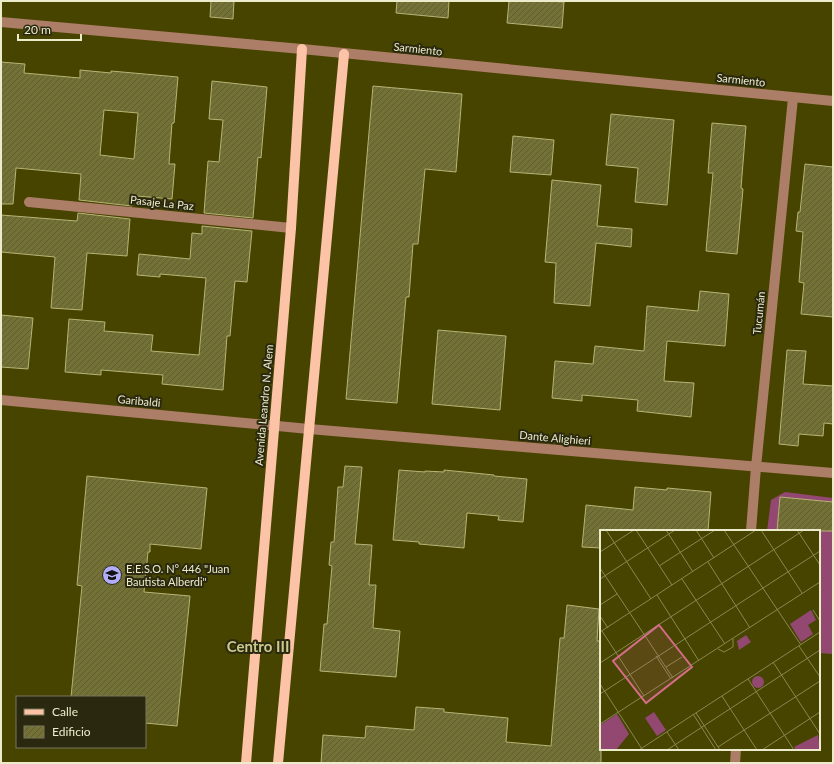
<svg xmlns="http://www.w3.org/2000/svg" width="834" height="764" font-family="Lato,sans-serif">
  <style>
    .pitch { fill: #934872 }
    .building { fill: url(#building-hatch); stroke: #b6b476; fill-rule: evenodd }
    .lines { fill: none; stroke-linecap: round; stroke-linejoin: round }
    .minor { stroke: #ad7e67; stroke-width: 10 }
    .major { stroke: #fdc3a7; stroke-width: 10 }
    .labels { text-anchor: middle; stroke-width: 4; stroke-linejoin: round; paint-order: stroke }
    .street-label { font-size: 11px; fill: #ececcc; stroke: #2a2910 }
    .poi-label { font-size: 11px; fill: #ececcc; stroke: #2a2910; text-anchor: start }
    .district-label { font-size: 15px; font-weight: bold; fill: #cbc98b; stroke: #2a2910 }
    .inset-road { fill: none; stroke: #898752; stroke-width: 1 }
    .view { fill: #d36d88; fill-opacity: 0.15; stroke: #d36d88; stroke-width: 2 }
    .inset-edge { fill: none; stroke: #ececcc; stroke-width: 2 }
  </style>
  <defs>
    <pattern id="building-hatch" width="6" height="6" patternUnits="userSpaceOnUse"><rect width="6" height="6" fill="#747135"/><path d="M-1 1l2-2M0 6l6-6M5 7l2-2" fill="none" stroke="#5e5c39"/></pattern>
  </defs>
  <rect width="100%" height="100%" fill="#474400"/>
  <path class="pitch" d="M785 492 833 498V654L819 653V531H767L771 500Z"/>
  <g class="building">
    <path d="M211 1H234L233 19 210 17Z"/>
    <path d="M397 1H449L448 18 396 13Z"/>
    <path d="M509 1H549L564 2 562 28 507 23Z"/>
    <path d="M1 62 25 64 24 73 80 78V70L111 73V71L178 77 174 123H172L169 164H175L172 199 137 196H132V206L79 200 81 174 16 168 13 204H1ZM104 110 138 113 134 159 100 155Z"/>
    <path d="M212 81 267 87 261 158 258 157 253 218 204 213 208 161 219 162 223 120 209 119Z"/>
    <path d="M373 86 462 94 456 172 425 169 418 244H413L409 297H406L397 403 346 399Z"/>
    <path d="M611 114 674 120 667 205 635 202 638 168 606 165Z"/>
    <path d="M712 123 746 126 741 188 743 189 737 254 706 251 713 173H708Z"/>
    <path d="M513 136 554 140 551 175 510 172Z"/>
    <path d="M805 164 833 167V317L801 314 804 283 799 282 803 232 796 231 798 212H800Z"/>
    <path d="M552 180 601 185 597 226 632 229 631 247 596 243 590 306 554 303 556 263 545 262Z"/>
    <path d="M78 213 130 219 127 256 87 253 82 310 51 308 55 257 1 252V215L77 221Z"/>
    <path d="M202 226 252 231 247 282 235 281 230 336H227L223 390 162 384 163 375 101 370V375L65 372 69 319 105 322 104 331 153 335 151 351 199 355 206 278 160 274V277L137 275 139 254 190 259 192 233 202 234Z"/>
    <path d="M700 291 729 294 725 346 667 341 664 381 694 383 691 417 637 411 638 400 582 395V401L552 398 555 361 593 364 595 346 644 351 647 306 698 311Z"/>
    <path d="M1 315 33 318 28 369 1 367Z"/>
    <path d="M438 330 506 336 500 410 432 404Z"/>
    <path d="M787 350 806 351 803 384 833 386V424L824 423 823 436 799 434 798 446 779 444Z"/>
    <path d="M345 466 362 467 355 544 372 545 369 585H376L373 628 400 631 396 677 320 671 324 624H327L332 566 329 565 331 542H334L338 487H343Z"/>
    <path d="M399 470 425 472V471L444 472V470L494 475V476L527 479 523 522 498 520 499 516 467 513 464 548 419 544V542L393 540Z"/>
    <path d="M87 476 207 488 201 549 150 544V552H148L144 592 190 596 177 726 145 723V697H71L82 586 77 585Z"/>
    <path d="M635 487 667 490V488L711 492 708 531H601V548L582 547 586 505 633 510Z"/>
    <path d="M780 497 833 502V531H777Z"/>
    <path d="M567 605 599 609 597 641H601V763H321L323 735 365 738 366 726 414 730 416 707 444 709V712L508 718 506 742 551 746 560 638H564Z"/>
  </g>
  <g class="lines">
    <g class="minor">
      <path d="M1 22 302 49 833 101"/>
      <path d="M29 202 291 228"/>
      <path d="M1 400 309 429 833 473"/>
      <path d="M751 531 756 467 793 98"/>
      <path d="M735 763 736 749"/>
    </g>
    <g class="major">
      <path d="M246 763 291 228 302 49"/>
      <path d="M278 763 344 54"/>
    </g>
  </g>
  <defs>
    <g id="school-disc" transform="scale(1)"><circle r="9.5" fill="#b2adf9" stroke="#2a2910"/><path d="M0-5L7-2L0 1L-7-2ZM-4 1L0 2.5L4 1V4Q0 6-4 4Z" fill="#111"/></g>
  </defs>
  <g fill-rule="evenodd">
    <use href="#school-disc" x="112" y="575"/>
  </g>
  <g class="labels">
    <g class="street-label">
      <text transform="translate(418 49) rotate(6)" y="4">Sarmiento</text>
      <text transform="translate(741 80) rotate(6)" y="4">Sarmiento</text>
      <text transform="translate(162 203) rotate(6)" y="4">Pasaje La Paz</text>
      <text transform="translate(759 313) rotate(-84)" y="4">Tucumán</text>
      <text transform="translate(139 401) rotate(5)" y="4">Garibaldi</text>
      <text transform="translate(264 405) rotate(-85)" y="4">Avenida Leandro N. Alem</text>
      <text transform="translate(555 438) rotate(5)" y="4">Dante Alighieri</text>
    </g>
    <g class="poi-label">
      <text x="126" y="573">E.E.S.O. N° 446 "Juan<tspan x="126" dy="13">Bautista Alberdi"</tspan></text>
    </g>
    <g class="district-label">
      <text x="258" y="652">Centro III</text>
    </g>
  </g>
  <g transform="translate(600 530)">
    <rect width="220" height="220" fill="#474400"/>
    <path d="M211 80 216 90 208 95 213 104 201 112 190 94ZM146 105 151 112 139 120 137 111ZM54 182 66 200 57 206 45 188ZM17 184 29 204 16 220H0V195Z" fill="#934872"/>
    <path d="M152 152a6 6 0 1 1 12 0a6 6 0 1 1-12 0ZM218 205 220 220H196L194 217Z" fill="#934872"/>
    <path class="inset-road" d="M6 0 51 69M36 0 72 55M66 0 93 42M96 0 114 28M124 0 134 15M161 0 202 63M197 0 220 35M134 15 201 115M0 22 34 0M108 32 150 98M59 36 115 0M0 38 73 148M0 49 75 0M82 49 125 114M57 65 99 131M0 75 17 64M213 80 220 91M0 86 8 98M2 101 44 166M0 102 156 0M199 116 220 147M118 119 124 122 133 117V109M56 126 71 149M173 132 220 204M0 133 204 0M66 137 82 127M148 149 194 220M0 154 42 219M0 164 220 21M122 166 157 220M96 183 120 220M93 184 116 220M0 194 220 52M67 202 79 220M118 217 220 151M39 220 220 102M67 220 220 120M162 220 220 182"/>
    <path class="view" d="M59 95 92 137 46 173 13 131Z"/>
    <rect width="220" height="220" class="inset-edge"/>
  </g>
  <rect width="834" height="764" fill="none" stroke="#ececcc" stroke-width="4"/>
  <rect x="16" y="696" width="130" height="52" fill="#2a2910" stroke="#78775b"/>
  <rect x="24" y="709" width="20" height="6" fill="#fdc3a7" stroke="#78775b"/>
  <text x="52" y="716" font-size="12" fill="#ececcc">Calle</text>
  <rect x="24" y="726" width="20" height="12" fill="url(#building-hatch)" stroke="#78775b"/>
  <text x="52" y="736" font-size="12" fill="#ececcc">Edificio</text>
  <path d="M18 34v6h63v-6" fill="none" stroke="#ececcc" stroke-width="2"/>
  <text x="24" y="34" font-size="12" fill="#ececcc" stroke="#2a2910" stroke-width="3" paint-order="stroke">20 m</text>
</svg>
